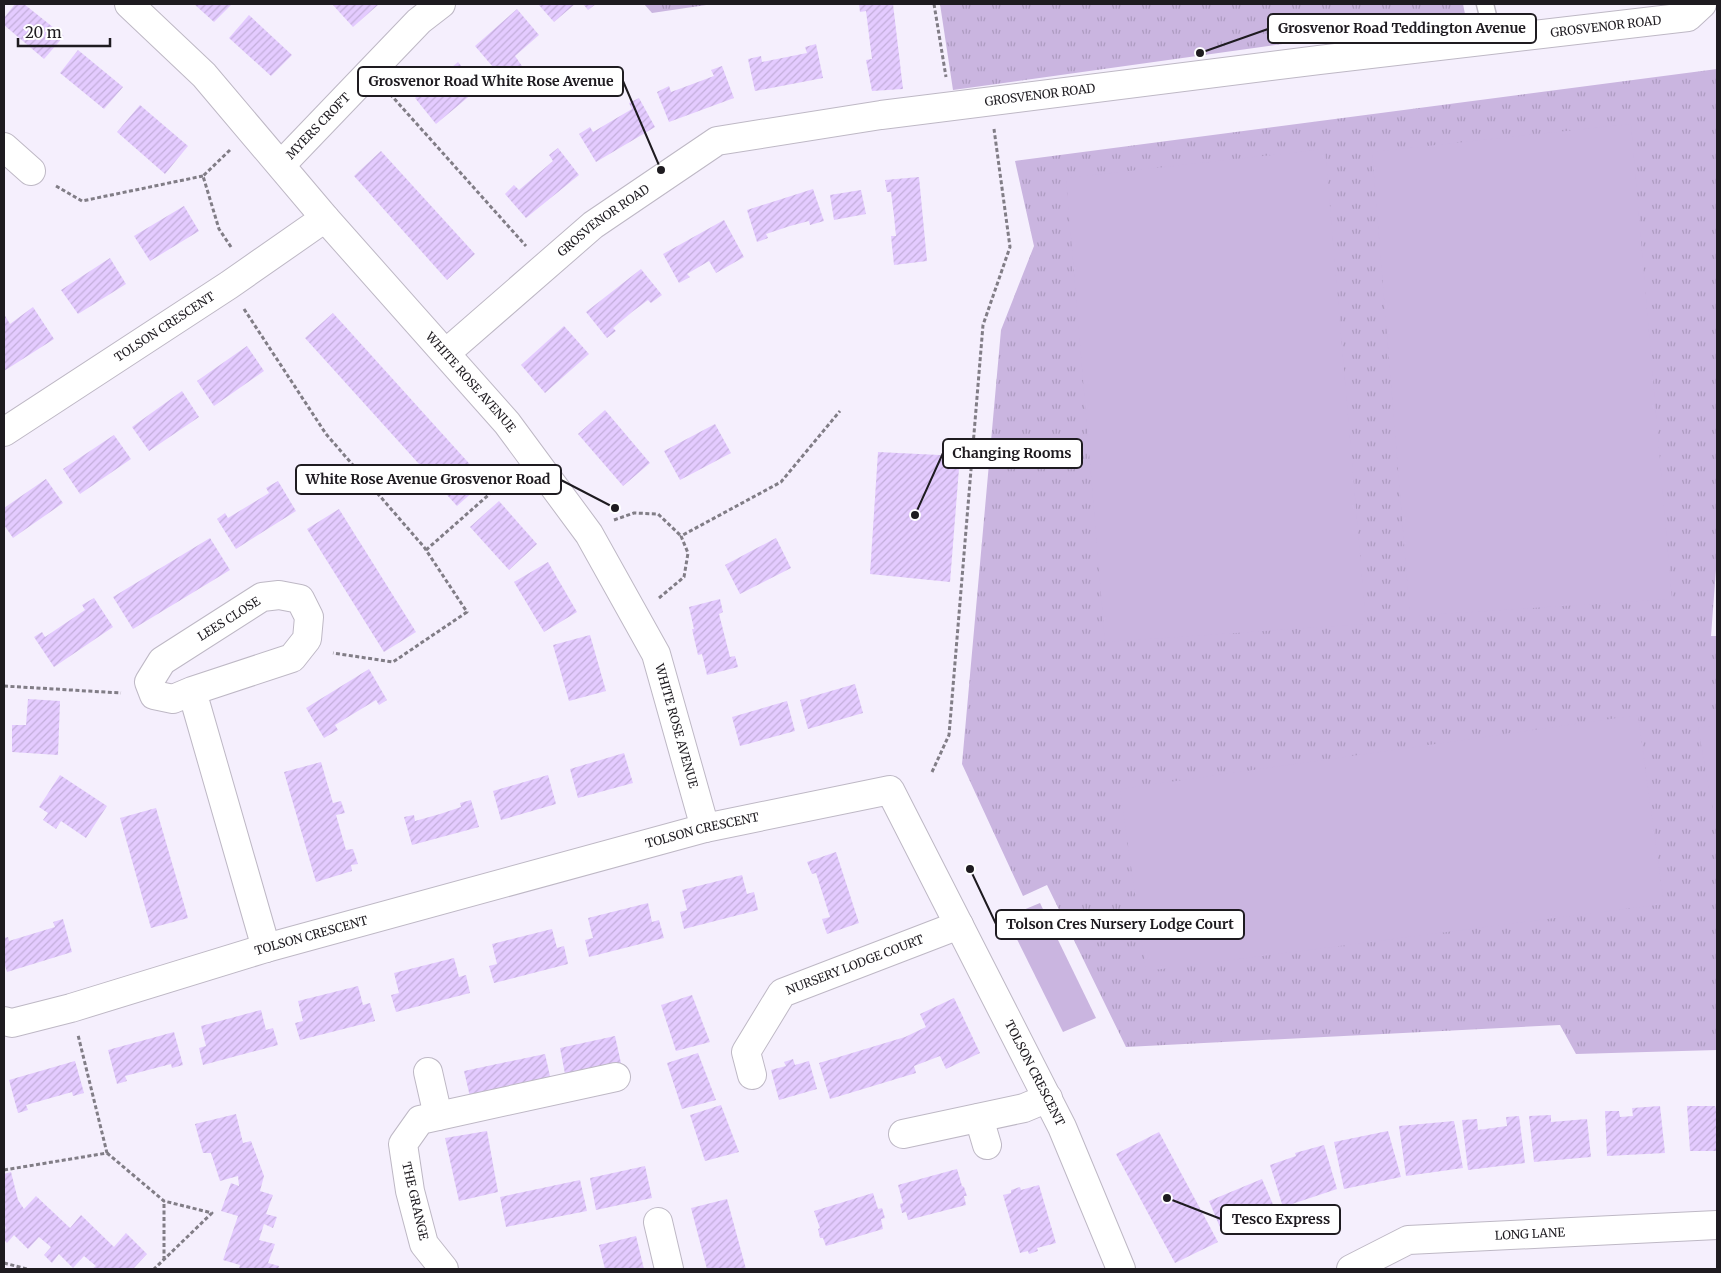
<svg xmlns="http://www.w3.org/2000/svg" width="1721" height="1273" font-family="Merriweather,serif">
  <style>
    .grass { fill: url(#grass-tufts) }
    .green { fill: #cab5e0 }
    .building { fill: url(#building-hatch) }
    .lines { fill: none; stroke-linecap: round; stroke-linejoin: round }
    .service-casing { stroke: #beb8c5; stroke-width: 19 }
    .minor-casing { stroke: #beb8c5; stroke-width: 30 }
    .tertiary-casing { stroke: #beb8c5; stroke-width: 30 }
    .path { stroke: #817d86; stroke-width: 3; stroke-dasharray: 4 2.5; stroke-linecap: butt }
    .service { stroke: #fff; stroke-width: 16 }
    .minor { stroke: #fff; stroke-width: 28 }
    .tertiary { stroke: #fff; stroke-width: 28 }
    .labels { text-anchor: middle; stroke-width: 4; stroke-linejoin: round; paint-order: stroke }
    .street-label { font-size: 12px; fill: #1e1b20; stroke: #fff }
    .leader { fill: none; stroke: #1e1b20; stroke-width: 2 }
    .callout-dot { fill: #1e1b20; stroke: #fff; stroke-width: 2 }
    .callout { fill: #fff; stroke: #1e1b20; stroke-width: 2 }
    .callout-label { font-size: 14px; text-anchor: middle; font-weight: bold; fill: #1e1b20 }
  </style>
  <defs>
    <pattern id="grass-tufts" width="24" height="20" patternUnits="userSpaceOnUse" patternTransform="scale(1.25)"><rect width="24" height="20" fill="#cab5e0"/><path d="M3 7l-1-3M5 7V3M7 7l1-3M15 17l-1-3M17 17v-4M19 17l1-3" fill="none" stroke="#ad9bc0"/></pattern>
    <pattern id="building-hatch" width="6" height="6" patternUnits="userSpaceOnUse" patternTransform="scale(1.25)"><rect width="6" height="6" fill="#e4cbff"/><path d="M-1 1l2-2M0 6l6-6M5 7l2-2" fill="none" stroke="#c3aeda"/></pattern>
  </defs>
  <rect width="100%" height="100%" fill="#f5effd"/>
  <g class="grass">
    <path d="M644 4H713L652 13Z"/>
    <path d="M940 4H1463L1468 29 1418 37 1375 31 953 90Z"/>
    <path d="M1717 69V556L1711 636H1717V1050L1576 1054 1560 1025 1126 1047 1047 885 1023 896 962 764 1001 330 1034 246 1015 161Z"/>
  </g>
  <g class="green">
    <path d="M1631 124 1672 599 1410 616 1372 152Z"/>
    <path d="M1325 149 1366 624 1105 642 1066 178Z"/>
    <path d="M1638 715 1664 904 1146 971 1120 789Z"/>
    <path d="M1717 725V832L1698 728Z"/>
    <path d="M1040 903 1096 1018 1063 1032 1006 917Z"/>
  </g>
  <g class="building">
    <path d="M15 4H24L64 36 44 59 4 25V18Z"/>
    <path d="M194 4H232L214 22Z"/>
    <path d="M332 4H379L353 27Z"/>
    <path d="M538 4H575L554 22Z"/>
    <path d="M583 4H596L588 10Z"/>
    <path d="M859 4H893L903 89 872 91 866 60 872 59 866 11 860 12Z"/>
    <path d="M517 9 539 35 515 56 522 66 505 81 475 46Z"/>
    <path d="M249 15 292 55 271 76 229 38Z"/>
    <path d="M816 44 823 78 755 91 748 59 761 56 762 62 807 53 805 47Z"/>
    <path d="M78 50 123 87 104 109 60 73Z"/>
    <path d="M458 62 479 88 436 124 415 98Z"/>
    <path d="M722 66 734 98 669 122 657 92 669 86 671 92 714 76 711 70Z"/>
    <path d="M639 98 655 127 596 162 579 134 590 127 593 132 632 109 629 103Z"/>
    <path d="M140 105 188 146 165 174 117 132Z"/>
    <path d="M558 148 579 175 526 218 505 194 514 185 519 190 553 161 549 155Z"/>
    <path d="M381 151 475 254 447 280 354 176Z"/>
    <path d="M919 177 927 261 894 265 891 236H896L894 216 891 192H887L885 180Z"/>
    <path d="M813 189 824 221 810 225 809 221 790 226 766 234 768 238 757 242 747 210Z"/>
    <path d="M861 190 866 214 834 220 830 195Z"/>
    <path d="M184 206 199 231 150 261 134 236Z"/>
    <path d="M724 220 744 257 716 273 709 261 687 274 690 277 679 283 663 254Z"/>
    <path d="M110 258 126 284 78 314 61 290Z"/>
    <path d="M641 269 662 295 651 303 648 300 632 312 613 328 616 331 607 338 586 312Z"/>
    <path d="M33 307 54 339 4 371V314L10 324Z"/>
    <path d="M333 313 485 481 457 506 305 338Z"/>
    <path d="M564 326 589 354 545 393 521 365Z"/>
    <path d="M247 346 264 371 214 406 197 381Z"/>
    <path d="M182 391 199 417 149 451 132 427Z"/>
    <path d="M605 410 650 463 623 486 578 434Z"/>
    <path d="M715 424 731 453 680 480 664 451Z"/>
    <path d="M114 435 131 459 80 494 63 469Z"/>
    <path d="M878 452 960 456 950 582 870 574Z"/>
    <path d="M46 479 63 503 13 538 4 525V508Z"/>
    <path d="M278 481 296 511 236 549 217 519 225 513 228 518 269 493 266 488Z"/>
    <path d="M499 501 537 544 509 570 470 527Z"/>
    <path d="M339 509 416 632 384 652 307 529Z"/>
    <path d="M210 538 230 570 133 629 113 597Z"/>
    <path d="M776 538 791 568 740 594 725 565Z"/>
    <path d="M548 562 577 612 544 632 514 582Z"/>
    <path d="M94 598 113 627 54 667 34 637 42 632 45 637 85 610 82 605Z"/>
    <path d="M720 599 723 612 719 614 730 657 735 656 738 667 707 675 702 654 698 655 692 629H694L689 607Z"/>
    <path d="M590 635 606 691 569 701 553 645Z"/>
    <path d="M369 669 387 700 379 705 376 700 335 725 338 730 324 738 306 708Z"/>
    <path d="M855 684 863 713 808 729 800 700Z"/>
    <path d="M28 699 60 701 58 755 12 752V725H26Z"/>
    <path d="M787 701 795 731 740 746 732 717Z"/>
    <path d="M624 753 633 783 578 798 570 769Z"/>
    <path d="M321 762 333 803 341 801 345 813 336 815 346 850 353 849 358 864 351 865 352 871 316 882 284 772Z"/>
    <path d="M60 775 107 806 86 838 61 821 56 829 43 820 48 813 39 807Z"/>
    <path d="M548 775 556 804 501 820 493 791Z"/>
    <path d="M471 800 479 827 412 845 404 817 414 815 415 821 440 814 461 807 460 803Z"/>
    <path d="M156 808 188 918 151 928 120 818Z"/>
    <path d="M836 852 859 923 827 934 822 919 830 917 816 873 812 874 807 862Z"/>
    <path d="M742 875 747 894 754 892 758 910 684 929 680 912 687 910 682 890Z"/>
    <path d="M648 903 652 922 659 920 664 938 589 957 585 940 593 938 588 918Z"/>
    <path d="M63 919 72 952 7 972 4 962V938L8 937 9 941 55 927 53 922Z"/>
    <path d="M552 929 557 948 564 946 568 964 494 983 489 966 497 964 492 944Z"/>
    <path d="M454 958 459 977 466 975 470 993 396 1012 391 995 399 993 394 973Z"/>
    <path d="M358 986 363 1005 370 1003 375 1021 300 1040 295 1023 303 1021 298 1001Z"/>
    <path d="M692 995 710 1042 676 1051 661 1005Z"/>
    <path d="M954 998 980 1053 946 1069 940 1056 914 1066 916 1073 830 1099 819 1063 905 1037 926 1027 920 1014Z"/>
    <path d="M261 1010 266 1030 273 1028 278 1045 203 1065 199 1048 206 1046 201 1026Z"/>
    <path d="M174 1032 183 1065 172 1068 171 1064 125 1076 127 1081 117 1084 108 1050Z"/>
    <path d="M615 1036 622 1068 566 1079 560 1048Z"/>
    <path d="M698 1053 716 1100 682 1109 667 1063Z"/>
    <path d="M545 1054 552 1085 471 1101 464 1071Z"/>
    <path d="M793 1059 795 1065 809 1061 817 1089 779 1100 771 1070 786 1066 784 1062Z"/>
    <path d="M75 1061 84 1093 73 1096 72 1092 26 1105 28 1110 18 1113 9 1080Z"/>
    <path d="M721 1105 739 1152 705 1161 690 1115Z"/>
    <path d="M1660 1106 1665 1153 1607 1156 1605 1111H1619L1620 1117 1633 1116 1632 1108Z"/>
    <path d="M1687 1106H1715L1717 1112V1151H1690Z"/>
    <path d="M236 1114 243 1143 251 1141 264 1176 260 1191 273 1195 266 1214 277 1217 273 1228 264 1224 259 1240 275 1244 268 1263 279 1266 278 1269H239L240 1265 223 1260 238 1216 221 1211 231 1183 239 1186 238 1176 220 1181 211 1153H203L195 1124Z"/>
    <path d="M1551 1115V1122L1587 1119 1591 1157 1534 1162 1529 1116Z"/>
    <path d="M1519 1116 1525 1163 1468 1170 1462 1120 1477 1119 1478 1130 1507 1126 1506 1117Z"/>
    <path d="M1454 1121 1463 1168 1406 1176 1399 1126Z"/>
    <path d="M487 1131 498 1192 459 1201 445 1138Z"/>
    <path d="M1388 1131 1401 1177 1344 1189 1334 1142Z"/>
    <path d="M1159 1132 1218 1242 1175 1263 1116 1154Z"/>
    <path d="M1324 1145 1337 1189 1283 1207 1270 1165 1296 1156 1295 1153Z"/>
    <path d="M645 1166 652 1198 596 1210 590 1178Z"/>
    <path d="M957 1169 962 1186 964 1187 967 1196H964L966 1205 908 1220 906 1212 902 1213 900 1204 903 1203 898 1185Z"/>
    <path d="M11 1172 18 1200 24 1209 36 1196 70 1228 81 1215 114 1247 126 1233 147 1254 133 1269H92L96 1266 84 1256 73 1268 59 1254 52 1263 44 1255 51 1247 39 1237 28 1249 14 1235 7 1243 4 1240V1230L6 1228 4 1225V1174Z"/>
    <path d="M1262 1179 1275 1209 1222 1232 1209 1201Z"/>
    <path d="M580 1180 587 1211 506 1227 500 1197Z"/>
    <path d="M1039 1185 1056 1243 1037 1248 1038 1251 1029 1254 1028 1251 1020 1253 1003 1195 1011 1193V1190L1020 1187 1021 1190Z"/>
    <path d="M873 1193 878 1209 882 1208 885 1218 881 1219 883 1229 826 1246 823 1238H820L818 1229 820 1228 814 1211Z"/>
    <path d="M727 1199 746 1269H707L691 1208Z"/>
    <path d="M636 1236 644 1269H605L599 1245Z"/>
  </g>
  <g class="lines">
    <g class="service-casing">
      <path id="service" d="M1485 4 1494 40"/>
    </g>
    <g class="minor-casing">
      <g id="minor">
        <path id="s1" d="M129 4 204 75 325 218 507 423 589 534 656 654 705 828"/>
        <path d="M4 147 31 171"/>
        <path id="s2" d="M281 165 419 21 441 4"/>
        <path id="s3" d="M446 353 593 225 717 141 881 115 1319 60 1688 17 1702 4"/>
        <path id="s4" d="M4 432 229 285 325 218"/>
        <path d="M192 691 292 658 307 639 309 617 300 599 279 595 262 597 162 661 149 682 154 695 173 699 192 691 266 948"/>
        <path id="s5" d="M4 1021 12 1023 71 1008 266 948 705 828 890 790 1062 1127 1121 1269"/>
        <path d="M428 1072 438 1116"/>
        <path id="s6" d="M752 1075 746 1052 782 993 959 925"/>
        <path d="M979 1118 987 1145"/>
        <path d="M903 1134 1024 1108 1048 1098"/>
        <path d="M658 1222 669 1269"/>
        <path d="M444 1269 424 1244 410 1191 403 1144 420 1120 616 1077"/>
      </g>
    </g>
    <g class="tertiary-casing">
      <g id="tertiary">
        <path id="s7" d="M1351 1269 1408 1240 1717 1225"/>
      </g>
    </g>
    <g class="path">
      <path d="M934 4 946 77"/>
      <path d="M390 94 526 246"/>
      <path d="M230 150 203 176 219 229 231 247"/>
      <path d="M56 186 82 201 203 176"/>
      <path d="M244 309 326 434 424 547 467 612 393 662 333 653"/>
      <path d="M614 520 634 513 658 514 681 536"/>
      <path d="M426 550 510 476"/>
      <path d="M659 598 684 577 688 553 681 536 781 482 840 411"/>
      <path d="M4 686 121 693"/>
      <path d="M932 772 949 735 983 325 1010 247 994 129"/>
      <path d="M107 1153 164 1201 212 1213 154 1269"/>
      <path d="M4 1170 107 1153 78 1035"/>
      <path d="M164 1260V1201"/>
      <path d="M4 1263 27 1269"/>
    </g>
    <use href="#service" class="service"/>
    <use href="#minor" class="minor"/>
    <use href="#tertiary" class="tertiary"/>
  </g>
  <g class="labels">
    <g class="street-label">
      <text dy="4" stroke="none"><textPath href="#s3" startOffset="1241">GROSVENOR ROAD</textPath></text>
      <text dy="4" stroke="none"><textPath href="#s3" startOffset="671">GROSVENOR ROAD</textPath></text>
      <text dy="4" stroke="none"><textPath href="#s2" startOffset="54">MYERS CROFT</textPath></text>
      <text dy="4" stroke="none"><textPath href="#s3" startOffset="206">GROSVENOR ROAD</textPath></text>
      <text dy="4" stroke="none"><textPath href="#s4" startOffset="192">TOLSON CRESCENT</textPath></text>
      <text dy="4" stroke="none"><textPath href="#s1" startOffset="510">WHITE ROSE AVENUE</textPath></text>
      <text transform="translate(229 619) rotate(-32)" y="4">LEES CLOSE</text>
      <text dy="4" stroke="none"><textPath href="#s1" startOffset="915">WHITE ROSE AVENUE</textPath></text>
      <text dy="4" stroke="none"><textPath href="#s5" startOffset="725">TOLSON CRESCENT</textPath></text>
      <text dy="4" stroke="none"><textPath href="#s5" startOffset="320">TOLSON CRESCENT</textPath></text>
      <text dy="4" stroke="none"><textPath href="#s6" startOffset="171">NURSERY LODGE COURT</textPath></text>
      <text dy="4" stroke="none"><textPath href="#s5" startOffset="1235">TOLSON CRESCENT</textPath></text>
      <text transform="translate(415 1201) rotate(77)" y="4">THE GRANGE</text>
      <text dy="4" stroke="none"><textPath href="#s7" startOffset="186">LONG LANE</textPath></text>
    </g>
  </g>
  <path class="leader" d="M1200 53L1268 29M661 170L623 81M915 515L943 453M615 508L561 480M970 869L996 924M1167 1198L1221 1219"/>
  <g class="callout-dot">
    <circle cx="1200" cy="53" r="5"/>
    <circle cx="661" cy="170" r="5"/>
    <circle cx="915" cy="515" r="5"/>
    <circle cx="615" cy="508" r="5"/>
    <circle cx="970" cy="869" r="5"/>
    <circle cx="1167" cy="1198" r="5"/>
  </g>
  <g class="callout">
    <rect x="1268" y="14" width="268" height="29" rx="5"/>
    <rect x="358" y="67" width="265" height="29" rx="5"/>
    <rect x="943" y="439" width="139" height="29" rx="5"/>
    <rect x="296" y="465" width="265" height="29" rx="5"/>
    <rect x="996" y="910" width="248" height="29" rx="5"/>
    <rect x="1221" y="1205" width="119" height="29" rx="5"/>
  </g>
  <g class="callout-label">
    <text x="1402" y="33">Grosvenor Road Teddington Avenue</text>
    <text x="491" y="86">Grosvenor Road White Rose Avenue</text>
    <text x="1012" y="458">Changing Rooms</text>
    <text x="428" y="484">White Rose Avenue Grosvenor Road</text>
    <text x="1120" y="929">Tolson Cres Nursery Lodge Court</text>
    <text x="1281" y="1224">Tesco Express</text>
  </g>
  <rect width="1721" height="1273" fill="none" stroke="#1e1b20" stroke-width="10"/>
  <path d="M18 38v8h92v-8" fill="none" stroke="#1e1b20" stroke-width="2.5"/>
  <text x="25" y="38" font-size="15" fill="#1e1b20" stroke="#ffffff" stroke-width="4" paint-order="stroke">20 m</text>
</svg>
